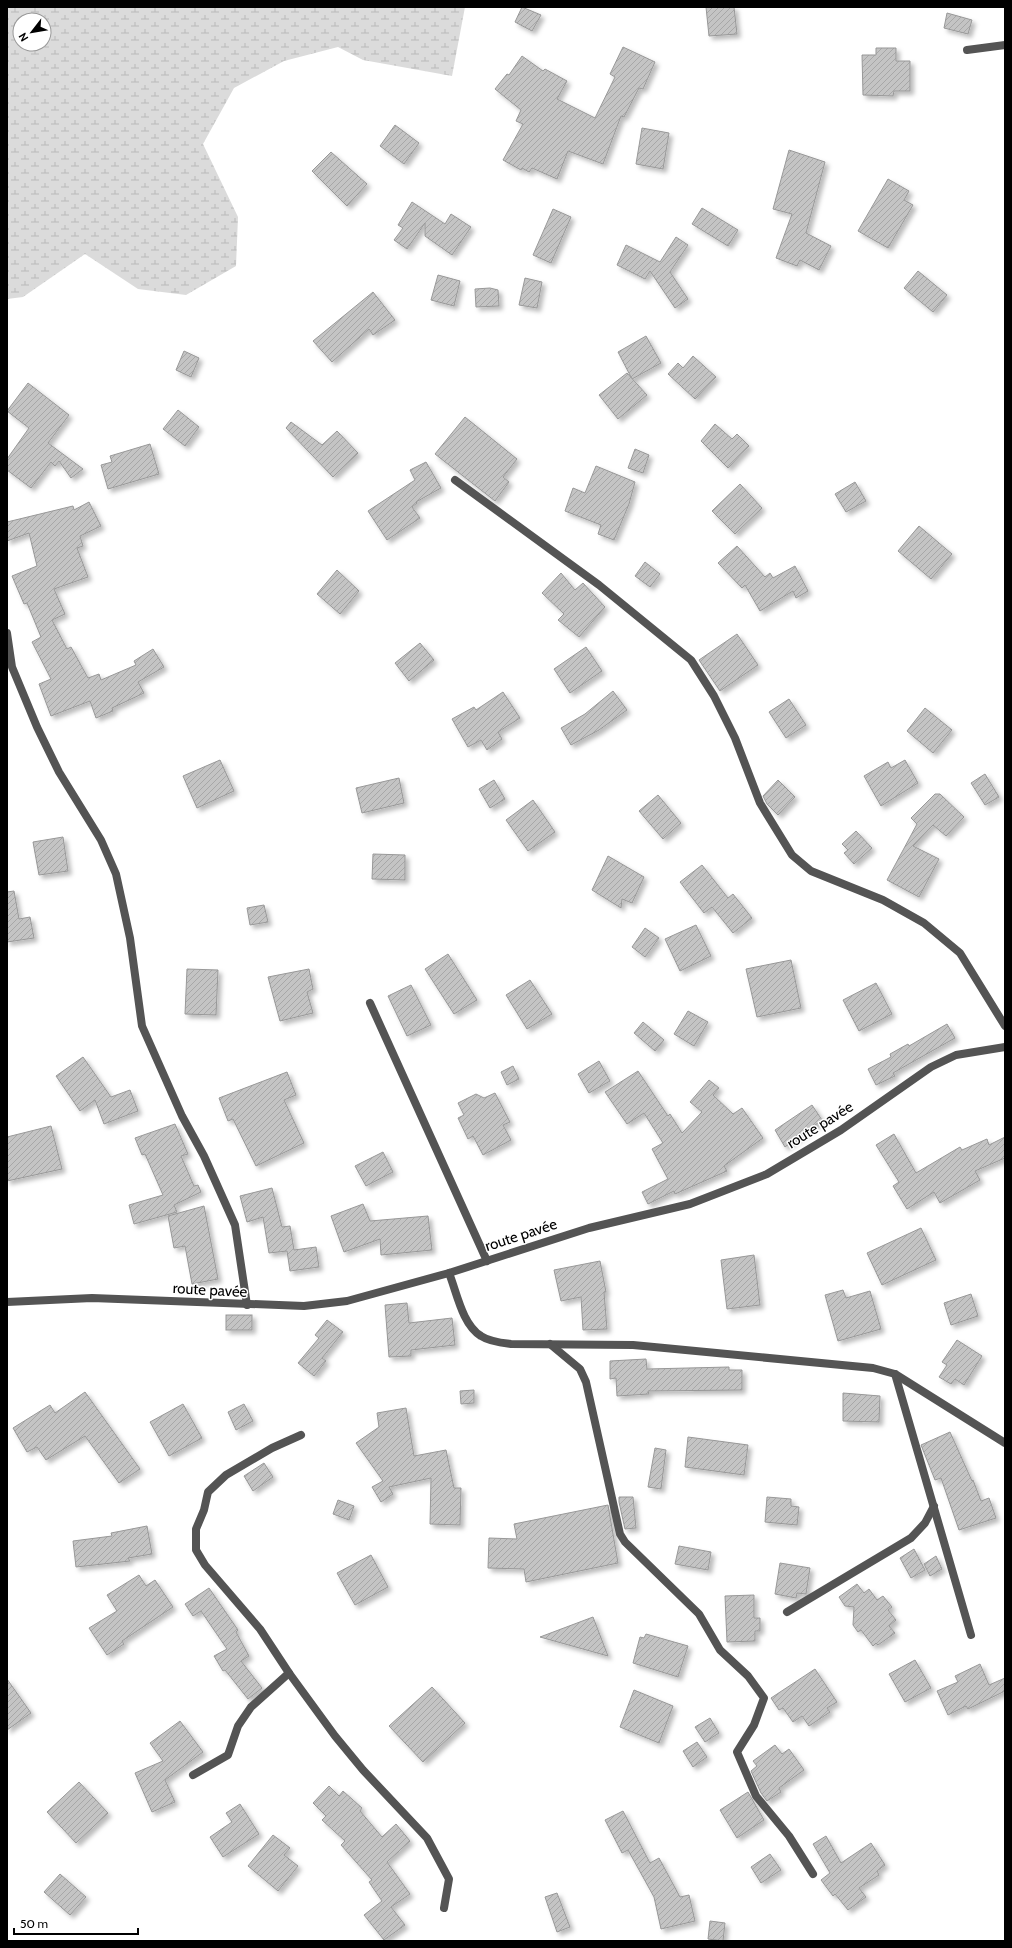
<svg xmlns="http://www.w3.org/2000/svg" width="1012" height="1948" font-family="Cabin,sans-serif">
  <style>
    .wetland { fill: url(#wetland-marsh); fill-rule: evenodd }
    .building { fill: url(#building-hatch); stroke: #989898; filter: url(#shadow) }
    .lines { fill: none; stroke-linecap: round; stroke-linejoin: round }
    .street { stroke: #545454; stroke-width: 8 }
    .labels { text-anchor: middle; stroke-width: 3; stroke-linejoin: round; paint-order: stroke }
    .street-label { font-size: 15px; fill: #000; stroke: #fff }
  </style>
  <defs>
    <pattern id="wetland-marsh" width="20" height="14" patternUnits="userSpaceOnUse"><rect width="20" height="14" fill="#dbdbdb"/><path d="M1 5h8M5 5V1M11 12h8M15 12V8" fill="none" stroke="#bababa"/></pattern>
    <pattern id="building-hatch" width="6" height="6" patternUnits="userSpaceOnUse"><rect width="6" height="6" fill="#c4c4c4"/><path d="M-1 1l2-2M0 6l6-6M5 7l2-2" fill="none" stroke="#a7a7a7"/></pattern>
    <filter id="shadow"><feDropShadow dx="3.5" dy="3.5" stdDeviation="2" flood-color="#0004"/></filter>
  </defs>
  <rect width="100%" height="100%" fill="#fff"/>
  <path class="wetland" d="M7 7H465L452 76 363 60 338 47 284 61 234 88 203 144 238 217 236 266 186 295 138 289 85 254 23 297 7 299ZM20 20H44V44H20Z"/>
  <g class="building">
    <path d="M522 7 541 15 532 31 515 22Z"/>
    <path d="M706 7H734L737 34 709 36Z"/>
    <path d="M947 13 972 20 968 34 944 28Z"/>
    <path d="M623 47 655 62 643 89 639 88 624 117 621 116 603 164 568 151 557 179 532 168 529 172 522 168 521 170 503 160 523 124 516 121 521 110 495 89 507 74 509 75 522 56 543 71 545 69 567 81 557 99 595 118 615 77 610 74Z"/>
    <path d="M876 48H896V61H910V91H894L893 96 863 95 862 55H876Z"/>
    <path d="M395 125 419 143 404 164 380 146Z"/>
    <path d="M642 128 669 133 663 169 636 164Z"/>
    <path d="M789 150 825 162 806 233 831 246 819 270 800 260 797 266 776 258 792 214 773 209Z"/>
    <path d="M331 152 367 184 347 206 312 171Z"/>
    <path d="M888 179 909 191 904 200 913 205 888 248 858 231Z"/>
    <path d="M412 202 445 224 451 214 471 227 452 255 425 236V223L407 249 394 240 403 228 398 225Z"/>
    <path d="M702 208 738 230 728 246 692 224Z"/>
    <path d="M553 209 571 217 551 263 533 255Z"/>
    <path d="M676 237 688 245 670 272 688 299 675 308 650 271 645 279 617 265 626 245 660 262Z"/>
    <path d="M918 271 947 295 933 312 904 288Z"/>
    <path d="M438 275 460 281 454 306 431 300Z"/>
    <path d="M525 278 542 282 537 308 519 305Z"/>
    <path d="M490 288 498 290 499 306 476 307 475 289Z"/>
    <path d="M373 292 395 320 373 335 369 329 332 362 313 341Z"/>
    <path d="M646 336 661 363 632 379 618 352Z"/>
    <path d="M184 351 199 358 191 377 176 370Z"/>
    <path d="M693 356 716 377 695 399 668 374 678 363 683 368Z"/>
    <path d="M627 373 647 395 618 419 599 395Z"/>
    <path d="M28 383 69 415 48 443 83 469 71 478 59 461 55 466 51 462 31 488 7 470V459L29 428 7 411Z"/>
    <path d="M178 410 199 427 185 446 163 429Z"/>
    <path d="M465 417 517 459 503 477 509 482 495 501 435 454Z"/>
    <path d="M291 422 322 445 337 431 358 453 333 477 286 428Z"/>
    <path d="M715 424 732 439 737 434 749 446 728 468 701 441Z"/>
    <path d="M150 444 159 474 108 489 101 465 112 462 110 456Z"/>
    <path d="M635 449 649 455 643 473 628 468Z"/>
    <path d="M426 462 441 488 416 502 417 503 412 507 420 518 387 540 368 511 415 480 410 470Z"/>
    <path d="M596 466 635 482 629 504 614 540 598 534 601 525 565 511 573 488 585 493Z"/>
    <path d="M855 482 866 501 846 512 835 494Z"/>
    <path d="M740 484 762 508 735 534 712 511Z"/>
    <path d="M89 502 101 526 80 536 83 546 77 548 88 577 54 589 65 614 52 620 67 649 71 647 88 678 99 674 101 680 136 665 134 661 153 649 164 667 138 682 144 693 112 708 113 711 96 718 90 701 51 716 39 684 51 679 32 642 41 637 27 603 24 604 12 576 37 566 29 533 7 541V522L73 506 74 510Z"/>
    <path d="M919 526 952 554 931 579 898 551Z"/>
    <path d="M737 546 765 577 770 573 773 578 795 566 808 591 796 598 793 591 760 611 745 585 742 588 718 563Z"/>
    <path d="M645 562 660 574 650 587 635 576Z"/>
    <path d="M337 570 359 591 340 614 317 594Z"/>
    <path d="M561 573 575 590 583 583 605 607 579 637 558 620 564 614 542 593Z"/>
    <path d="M737 634 758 665 720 691 699 660Z"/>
    <path d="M420 643 434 660 409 681 395 663Z"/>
    <path d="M586 647 602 671 570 693 554 669Z"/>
    <path d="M613 691 627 710 599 730 571 745 561 728 585 714Z"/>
    <path d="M503 692 520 718 498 732 502 739 487 750 481 740 468 747 452 719 474 707 476 710Z"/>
    <path d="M789 699 806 725 786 738 769 712Z"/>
    <path d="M925 708 952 730 933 753 907 731Z"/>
    <path d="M220 760 234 791 197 808 183 776Z"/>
    <path d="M905 760 918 783 881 806 864 776 888 762 891 768Z"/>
    <path d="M985 774 999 797 985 805 971 783Z"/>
    <path d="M399 778 404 803 362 813 356 788Z"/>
    <path d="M494 780 505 799 490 808 479 789Z"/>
    <path d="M778 780 795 797 778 815 767 804 763 796Z"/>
    <path d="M935 794H940L964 817 946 836 933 825 913 846 939 859 919 897 887 880 917 824 911 818Z"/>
    <path d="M658 795 681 823 663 839 639 811Z"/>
    <path d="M533 800 555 832 528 851 506 820Z"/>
    <path d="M856 831 872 848 854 864 844 853 848 850 842 844Z"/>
    <path d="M63 837 68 871 39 875 33 842Z"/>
    <path d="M373 854 405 855V880L372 879Z"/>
    <path d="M608 856 644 877 632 903 622 899 621 908 592 890Z"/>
    <path d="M702 865 728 898 733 894 752 918 733 933 712 907 704 913 680 882Z"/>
    <path d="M14 891 19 919 30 917 34 938 7 942V892Z"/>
    <path d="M264 905 268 922 250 925 247 908Z"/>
    <path d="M696 925 711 956 680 971 665 939Z"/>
    <path d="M645 928 659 938 645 957 632 947Z"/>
    <path d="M448 954 477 1000 454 1014 425 969Z"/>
    <path d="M791 960 801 1008 757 1017 746 969Z"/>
    <path d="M187 969 218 970 216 1015 185 1014Z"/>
    <path d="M309 969 313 989 307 992 313 1013 280 1021 268 977Z"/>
    <path d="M530 980 552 1014 527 1029 506 995Z"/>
    <path d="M876 983 892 1014 859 1031 843 1000Z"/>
    <path d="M411 985 431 1025 407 1036 388 996Z"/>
    <path d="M688 1011 708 1022 694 1046 674 1034Z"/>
    <path d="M643 1022 664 1040 655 1051 634 1033Z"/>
    <path d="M947 1024 955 1038 893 1073 895 1076 876 1085 868 1069 891 1057 890 1054 908 1044 909 1046Z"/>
    <path d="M83 1057 111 1097 130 1090 138 1111 104 1124 95 1100 80 1111 56 1076Z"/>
    <path d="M599 1061 610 1081 589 1093 578 1074Z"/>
    <path d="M513 1066 519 1079 507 1085 501 1072Z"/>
    <path d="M638 1071 668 1116 670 1114 682 1133 702 1112 690 1102 709 1080 719 1088 713 1095 733 1114 742 1108 763 1138 724 1166 727 1171 675 1194 674 1191 648 1204 642 1192 668 1179 652 1149 663 1143 644 1113 627 1124 605 1092Z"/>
    <path d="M287 1072 296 1095 284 1100 304 1143 256 1166 233 1119 228 1121 219 1098Z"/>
    <path d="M495 1093 510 1122 503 1125 511 1140 483 1155 473 1136 468 1139 458 1118 464 1115 458 1103 476 1094 484 1098Z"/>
    <path d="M812 1105 822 1120 785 1147 775 1130Z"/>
    <path d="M175 1124 188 1154 181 1156 194 1186 198 1185 201 1192 174 1205 177 1212 134 1224 129 1205 163 1195 145 1154 142 1155 135 1138Z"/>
    <path d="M51 1126 62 1169 7 1181V1137Z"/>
    <path d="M894 1134 916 1173 960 1147 962 1150 987 1139 989 1145 1005 1137V1158L975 1171 980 1180 940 1203 934 1192 907 1209 893 1186 899 1182 876 1145Z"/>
    <path d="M383 1152 393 1172 366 1186 355 1166Z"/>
    <path d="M272 1188 282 1227 290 1226 294 1250 316 1247 319 1267 290 1271 287 1251 269 1253 263 1217 247 1222 240 1196Z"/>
    <path d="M363 1204 370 1221 428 1216 432 1250 381 1255 380 1239 344 1252 331 1216Z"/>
    <path d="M204 1206 218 1279 192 1284 185 1246 174 1248 168 1216Z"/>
    <path d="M921 1228 936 1260 882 1285 867 1253Z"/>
    <path d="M754 1255 760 1305 727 1309 721 1260Z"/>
    <path d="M600 1261 606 1292H604L607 1329 583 1330 581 1297 561 1301 554 1270Z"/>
    <path d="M843 1290 846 1298 870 1291 881 1329 838 1341 825 1295Z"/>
    <path d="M971 1294 978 1316 951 1325 944 1303Z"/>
    <path d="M407 1303 409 1323 452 1318 455 1345 411 1350V1356L389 1357 385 1305Z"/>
    <rect x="226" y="1315" width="26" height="15"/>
    <path d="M327 1320 343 1332 322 1358 326 1361 314 1376 298 1363 319 1338 315 1335Z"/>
    <path d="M957 1340 982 1356 964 1385 955 1379 951 1384 939 1377 947 1365 942 1362Z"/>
    <path d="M646 1359 647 1369 729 1367V1370H742V1390L648 1391 649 1394 617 1396 616 1378 610 1379V1361Z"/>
    <path d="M474 1390V1403L461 1404 460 1391Z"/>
    <path d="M85 1392 140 1469 119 1483 85 1436 46 1460 37 1447 27 1452 13 1428 50 1405 55 1413Z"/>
    <path d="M843 1393 880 1396 879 1422 843 1421Z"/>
    <path d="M183 1404 202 1438 169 1456 150 1422Z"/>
    <path d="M244 1404 253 1421 236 1430 228 1412Z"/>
    <path d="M406 1408 414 1456 446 1450 454 1488H461L460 1525 430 1524 431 1478 389 1487 393 1494 381 1502 372 1487 383 1481 356 1443 379 1427 377 1413Z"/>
    <path d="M950 1432 972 1481 973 1480 981 1501 989 1498 996 1518 959 1530 941 1478 935 1480 921 1445Z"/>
    <path d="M688 1437 748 1445 744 1475 685 1467Z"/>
    <path d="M655 1448 666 1450 661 1489 648 1487Z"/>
    <path d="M264 1463 273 1477 253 1491 244 1476Z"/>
    <path d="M619 1497H633L636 1528 625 1529 619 1502Z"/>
    <path d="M767 1497 791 1499V1506L799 1507 797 1525 765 1522Z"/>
    <path d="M338 1500 354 1506 349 1520 333 1514Z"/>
    <path d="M608 1505 618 1563 526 1582 524 1569 488 1568 489 1538 517 1539 514 1524Z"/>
    <path d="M147 1526 152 1554 128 1558 130 1561 76 1567 73 1541 112 1536 111 1533Z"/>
    <path d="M679 1546 711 1552 708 1570 675 1564Z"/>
    <path d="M914 1549 925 1570 911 1578 900 1558Z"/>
    <path d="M371 1555 388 1587 355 1605 337 1573Z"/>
    <path d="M936 1556 942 1569 930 1576 924 1564Z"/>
    <path d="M780 1563 810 1568 806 1594 797 1593 796 1598 775 1594Z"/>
    <path d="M139 1575 146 1586 155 1580 173 1607 122 1641 124 1644 107 1655 89 1628 117 1611 107 1595Z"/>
    <path d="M857 1584 864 1593 869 1589 877 1600 883 1596 892 1607 888 1610 896 1620 889 1626 895 1633 878 1645 876 1643 873 1646 861 1630 858 1632 853 1625 854 1607 845 1606 839 1597Z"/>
    <path d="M209 1588 238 1630 236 1632 249 1656 241 1661 262 1688 248 1699 225 1670 223 1671 214 1656 227 1649 201 1611 193 1616 185 1604Z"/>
    <path d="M754 1595V1618H760V1631H755V1641L727 1642 725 1596Z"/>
    <path d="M593 1617 608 1656 540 1637Z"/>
    <path d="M646 1634 688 1646 678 1677 633 1663 640 1637 644 1638Z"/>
    <path d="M915 1660 931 1688 905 1702 889 1674Z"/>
    <path d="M980 1664 989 1685 1005 1678V1691L968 1709 966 1706 948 1715 937 1691 958 1682 955 1676Z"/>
    <path d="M815 1669 837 1702 827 1708 830 1712 809 1726 802 1716 793 1722 783 1708 779 1710 771 1698Z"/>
    <path d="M7 1679 31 1713 7 1730Z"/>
    <path d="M432 1687 465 1723 423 1762 389 1726Z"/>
    <path d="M634 1690 673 1706 659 1743 620 1727Z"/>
    <path d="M710 1718 719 1733 705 1742 695 1727Z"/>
    <path d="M180 1721 203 1752 165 1780 175 1802 152 1812 135 1773 163 1761 150 1743Z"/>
    <path d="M697 1742 707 1757 693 1767 683 1751Z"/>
    <path d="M775 1745 782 1754 789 1749 804 1770 779 1788 781 1792 767 1801 761 1793 751 1771 757 1766 753 1761Z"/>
    <path d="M79 1782 108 1813 76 1843 47 1812Z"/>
    <path d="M329 1786 339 1796 343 1791 362 1808 360 1811 382 1837 396 1824 410 1841 387 1862 410 1894 391 1907 405 1925 384 1940 364 1915 382 1901 369 1882 372 1880 341 1845 345 1841 322 1820 326 1816 313 1803Z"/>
    <path d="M748 1792 764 1820 737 1838 720 1810Z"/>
    <path d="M240 1804 259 1834 223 1857 210 1837 232 1822 226 1813Z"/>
    <path d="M623 1811 650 1863 659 1858 680 1897 689 1895 695 1921 661 1929 654 1897 628 1850 622 1853 605 1820Z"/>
    <path d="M273 1835 290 1848 284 1855 298 1866 278 1891 248 1866Z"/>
    <path d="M826 1836 841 1863 871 1843 885 1865 877 1871 879 1875 859 1888 866 1897 848 1910 835 1894 833 1896 821 1880 830 1873 813 1844Z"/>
    <path d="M770 1854 781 1870 761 1883 751 1867Z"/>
    <path d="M60 1874 86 1897 70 1915 44 1892Z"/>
    <path d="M557 1893 570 1927 557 1932 545 1897Z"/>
    <path d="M710 1921 725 1923 723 1941 708 1939Z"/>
  </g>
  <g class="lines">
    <g class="street">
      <path d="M967 50 1005 45"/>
      <path d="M455 480 599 585 691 660 714 696 735 738 760 803 792 855 811 871 883 900 924 923 960 953 1005 1026"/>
      <path d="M7 633 12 667 37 727 59 772 101 840 116 874 130 938 142 1026 182 1116 204 1156 235 1225 247 1305"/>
      <path d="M370 1003 487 1261"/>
      <path d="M449 1273C457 1293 462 1324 481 1336 490 1342 502 1343 511 1344L633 1345 873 1368 895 1374 1005 1443"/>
      <path d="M7 1302 92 1298 304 1306 347 1301 449 1273 589 1228 690 1204 767 1174 841 1130 931 1067 956 1055 1005 1047"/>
      <path d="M550 1344 580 1369 586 1382 620 1534 625 1542 699 1614 720 1650 748 1676 764 1698 754 1725 737 1752 756 1796 789 1836 813 1874"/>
      <path d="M895 1374 971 1635"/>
      <path d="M301 1435 272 1448 226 1475 208 1492 204 1510 196 1529V1550L205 1565 260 1629 289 1673 335 1736 363 1770 427 1838 449 1879 444 1908"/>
      <path d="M787 1612 911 1538 925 1523 934 1506"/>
      <path d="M193 1775 228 1755 238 1726 251 1707 289 1673"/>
    </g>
  </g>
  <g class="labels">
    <g class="street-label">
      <text transform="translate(820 1125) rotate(-32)" y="5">route pavée</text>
      <text transform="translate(521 1235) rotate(-18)" y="5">route pavée</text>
      <text transform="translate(210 1290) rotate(3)" y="5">route pavée</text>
    </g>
  </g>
  <rect width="1012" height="1948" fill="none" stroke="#000000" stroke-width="16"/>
  <g transform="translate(32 32) rotate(239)"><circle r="19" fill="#ffffff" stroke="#999999"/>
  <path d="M0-3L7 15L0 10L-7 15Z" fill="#000000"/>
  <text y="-6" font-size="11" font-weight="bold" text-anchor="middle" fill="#000000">N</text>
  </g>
  <path d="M14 1928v6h124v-6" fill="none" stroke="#000000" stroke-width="2"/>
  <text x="20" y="1928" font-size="12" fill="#000000" stroke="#ffffff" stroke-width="3" paint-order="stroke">50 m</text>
</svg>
